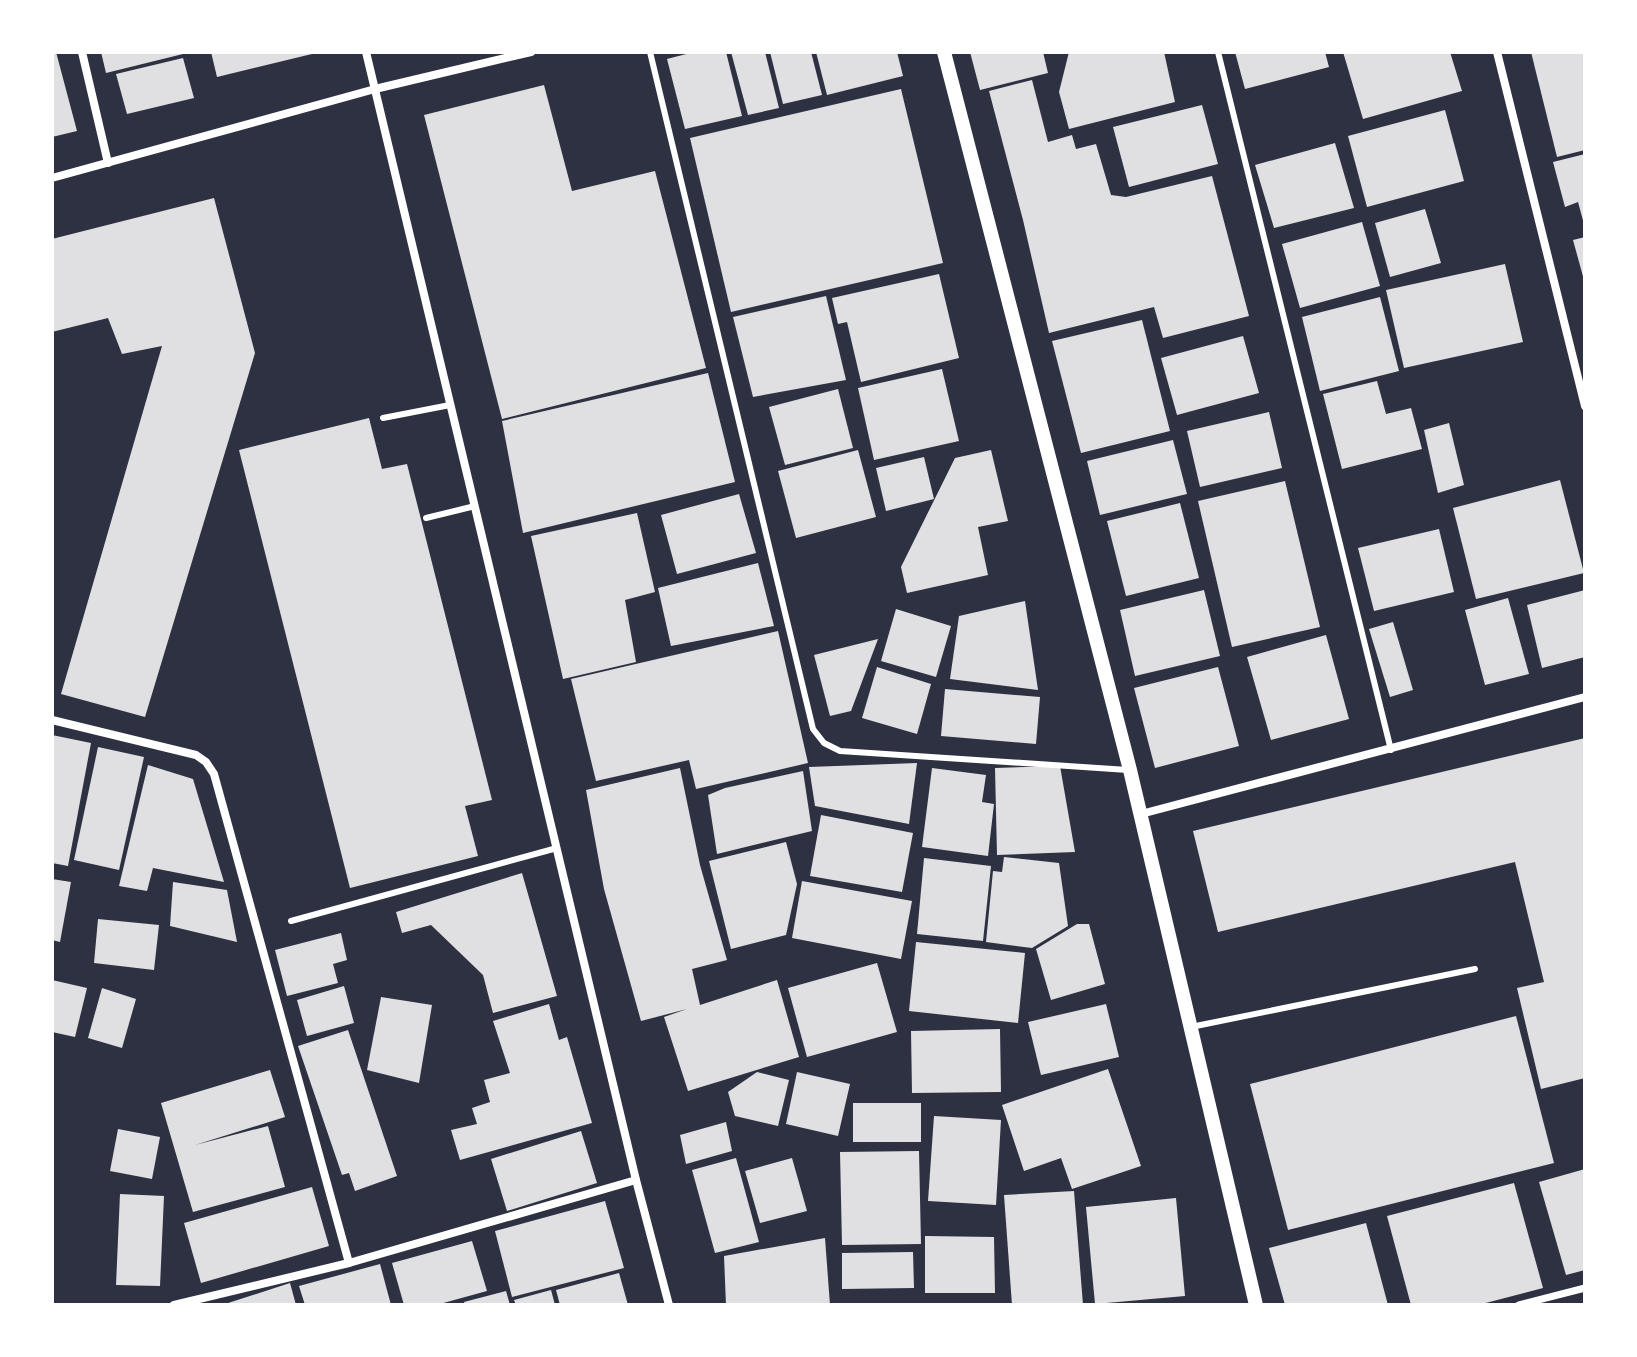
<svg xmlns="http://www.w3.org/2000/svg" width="1637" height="1357" font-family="'Crimson Pro',serif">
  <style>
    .building { fill: #e0e0e3 }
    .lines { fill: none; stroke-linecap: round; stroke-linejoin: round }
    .service { stroke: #fff; stroke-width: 6 }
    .pedestrian { stroke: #fff; stroke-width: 7 }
    .minor { stroke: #fff; stroke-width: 8 }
    .tertiary { stroke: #fff; stroke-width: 14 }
  </style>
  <rect width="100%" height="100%" fill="#2d3142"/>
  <g class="building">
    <path d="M52 52H56L77 131 52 137Z"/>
    <path d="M101 52H187V53L106 73Z"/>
    <path d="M211 52H316V53L217 77Z"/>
    <path d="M694 52H726L742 116 685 129 667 59Z"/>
    <path d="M731 52H765L779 108 748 115Z"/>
    <path d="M770 52H811L822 95 783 104Z"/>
    <path d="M816 52H897L903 76 827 95Z"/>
    <path d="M970 52H1043L1048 73 980 90Z"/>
    <path d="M1069 52H1164L1175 102 1069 129 1059 92Z"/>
    <path d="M1235 52H1325L1329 67 1245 89Z"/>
    <path d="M1343 52H1450L1462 91 1363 119Z"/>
    <path d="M1531 52H1585V150L1557 157Z"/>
    <path d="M183 58 194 98 127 114 116 74Z"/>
    <path d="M1032 80 1048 142 1072 135 1076 149 1096 144 1111 195 1126 197 1212 176 1249 316 1163 338 1154 307 1049 333 1023 220 989 91Z"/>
    <path d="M544 85 572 191 655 171 706 368 502 419 424 115Z"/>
    <path d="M901 89 943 263 731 312 690 138Z"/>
    <path d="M1202 105 1218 164 1129 187 1113 127Z"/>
    <path d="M1445 110 1464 181 1367 207 1348 136Z"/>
    <path d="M1335 143 1354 208 1274 228 1255 165Z"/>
    <path d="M1585 154V224H1584L1578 202 1565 207 1553 162Z"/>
    <path d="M214 198 255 353 145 717 61 694 162 346 122 354 108 318 52 332V239Z"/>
    <path d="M1425 209 1441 263 1390 277 1375 223Z"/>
    <path d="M1362 222 1380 286 1300 308 1282 244Z"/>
    <path d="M1585 237V280H1584L1573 240Z"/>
    <path d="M1505 264 1523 342 1404 368 1386 290Z"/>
    <path d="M939 274 959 358 861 382 847 322 838 324 832 298Z"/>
    <path d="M826 296 846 380 753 397 733 317Z"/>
    <path d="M1380 297 1399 371 1320 391 1302 317Z"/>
    <path d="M1142 320 1170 431 1081 453 1052 341Z"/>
    <path d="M1243 336 1259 393 1177 415 1161 358Z"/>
    <path d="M942 369 959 441 874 460 858 388Z"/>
    <path d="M708 373 735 482 523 533 502 421Z"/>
    <path d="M1377 381 1386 414 1411 408 1422 449 1342 469 1323 394Z"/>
    <path d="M838 389 853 448 785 465 769 407Z"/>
    <path d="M1269 412 1282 468 1200 487 1187 431Z"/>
    <path d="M369 418 382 469 407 464 492 800 465 806 478 856 350 888 239 450Z"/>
    <path d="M1449 423 1464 485 1438 493 1424 430Z"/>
    <path d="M1173 440 1187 494 1100 515 1087 461Z"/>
    <path d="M858 450 876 517 796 538 778 471Z"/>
    <path d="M991 450 1008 521 978 527 988 575 907 593 901 567 955 458Z"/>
    <path d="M924 457 934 499 886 511 876 468Z"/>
    <path d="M1560 480 1584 573 1476 599 1453 508Z"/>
    <path d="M1285 481 1320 627 1232 647 1198 501Z"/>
    <path d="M739 494 756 553 677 574 661 515Z"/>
    <path d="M1180 503 1199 578 1126 596 1107 521Z"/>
    <path d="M637 513 655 592 625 600 636 662 563 679 531 536Z"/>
    <path d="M1439 529 1454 592 1374 611 1358 548Z"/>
    <path d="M758 563 774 626 671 646 658 588Z"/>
    <path d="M1204 590 1220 656 1135 676 1120 610Z"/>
    <path d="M1585 590V657L1542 668 1527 605Z"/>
    <path d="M1508 598 1529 674 1485 685 1465 610Z"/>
    <path d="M1025 601 1038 690 950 679 959 616Z"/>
    <path d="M896 609 951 626 936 677 881 661Z"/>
    <path d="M1393 622 1413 690 1390 697 1369 629Z"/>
    <path d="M778 631 808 763 696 789 689 760 596 781 571 679Z"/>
    <path d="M1326 635 1349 719 1271 740 1247 657Z"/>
    <path d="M878 639 851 711 830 716 814 655Z"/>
    <path d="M877 667 931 684 917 734 862 718Z"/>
    <path d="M1218 667 1239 746 1155 768 1134 688Z"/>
    <path d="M945 689 1040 697 1036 744 941 736Z"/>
    <path d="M52 735 91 743 68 866 52 863Z"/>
    <path d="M1585 738V1078L1541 1089 1517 988 1544 982 1515 862 1218 932 1193 831Z"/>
    <path d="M98 747 144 757 119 870 74 860Z"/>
    <path d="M917 763 909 824 815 806 809 767Z"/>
    <path d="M148 765 193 779 224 882 153 868 147 891 119 886Z"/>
    <path d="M1060 766 1075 852 997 855 995 768Z"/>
    <path d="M680 768 700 865 727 960 692 969 700 1005 777 980 799 1057 688 1091 664 1017 687 1009 641 1021 604 889 586 790Z"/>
    <path d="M932 768 986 775 982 802 994 804 988 856 922 847Z"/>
    <path d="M803 771 812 831 717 854 708 795 725 788Z"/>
    <path d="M821 815 913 833 902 892 810 876Z"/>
    <path d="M786 842 797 884 786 935 731 949 709 861Z"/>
    <path d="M1004 857 1059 863 1068 926 1032 948 986 942 993 871 1002 872Z"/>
    <path d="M924 858 991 866 983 941 917 934Z"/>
    <path d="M522 873 557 996 493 1013 483 975 431 925 402 933 396 912Z"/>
    <path d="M52 879 71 882 60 942 52 940Z"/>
    <path d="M802 881 912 901 901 959 792 938Z"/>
    <path d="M173 882 227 890 237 942 170 926Z"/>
    <path d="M98 919 159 925 154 970 94 963Z"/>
    <path d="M1077 924H1089L1105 984 1051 1000 1036 949Z"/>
    <path d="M341 933 347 960 333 964 338 983 287 996 275 950Z"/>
    <path d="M916 942 1025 953 1018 1023 909 1011Z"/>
    <path d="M877 963 897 1032 807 1057 788 988Z"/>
    <path d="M52 980 87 988 75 1037 52 1032Z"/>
    <path d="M344 986 354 1023 307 1036 297 1000Z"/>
    <path d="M102 988 136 999 122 1048 88 1038Z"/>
    <path d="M381 997 432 1005 419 1083 367 1070Z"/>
    <path d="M549 1004 559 1040 567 1037 592 1123 460 1160 451 1130 477 1124 472 1108 490 1102 484 1080 510 1073 493 1021Z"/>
    <path d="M1106 1004 1119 1057 1041 1075 1028 1022Z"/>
    <path d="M1516 1016 1554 1163 1288 1230 1250 1084Z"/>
    <path d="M1000 1029 1001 1092 912 1093 911 1031Z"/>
    <path d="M348 1030 397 1176 355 1191 349 1173 342 1175 298 1046Z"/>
    <path d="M1108 1069 1141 1166 1072 1189 1061 1158 1024 1171 1002 1105Z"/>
    <path d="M270 1070 285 1117 195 1145 268 1126 285 1187 193 1212 161 1103Z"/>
    <path d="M757 1072 789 1080 778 1126 735 1116 728 1092Z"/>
    <path d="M797 1072 850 1084 838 1136 786 1124Z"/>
    <rect x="853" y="1103" width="68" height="39"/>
    <path d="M934 1116 1001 1120 996 1205 928 1201Z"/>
    <path d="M726 1122 732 1151 686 1164 680 1135Z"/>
    <path d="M118 1129 160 1137 152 1179 110 1171Z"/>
    <path d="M581 1131 597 1183 507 1211 491 1159Z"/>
    <path d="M919 1151 921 1244 842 1245 840 1152Z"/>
    <path d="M736 1158 759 1242 715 1253 692 1170Z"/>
    <path d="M792 1158 807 1211 760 1223 745 1171Z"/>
    <path d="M1585 1169V1270L1566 1275 1539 1182Z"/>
    <path d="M1514 1183 1543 1288 1478 1305H1411L1387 1216Z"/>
    <path d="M312 1187 329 1246 201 1283 184 1223Z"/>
    <path d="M1074 1191 1083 1305H1012L1004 1195Z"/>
    <path d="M120 1194 164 1196 160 1286 116 1285Z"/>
    <path d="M1176 1198 1185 1296 1095 1304 1086 1207Z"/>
    <path d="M605 1201 624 1268 512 1297 495 1231Z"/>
    <path d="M1366 1223 1388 1305H1285L1269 1248Z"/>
    <path d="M925 1236 994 1237 995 1293H925Z"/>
    <path d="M825 1238 830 1305H726L724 1256Z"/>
    <path d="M472 1241 487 1291 436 1305H404L392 1263Z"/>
    <path d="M913 1252 914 1288 842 1289V1253Z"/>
    <path d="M380 1264 391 1305H305L299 1286Z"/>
    <path d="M619 1273 628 1305H560L556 1290Z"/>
    <path d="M290 1283 296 1305H225V1304Z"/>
    <path d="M551 1290 555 1305H516L514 1300Z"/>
    <path d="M506 1291 510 1305H465L464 1302Z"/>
  </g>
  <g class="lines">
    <g class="service">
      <path d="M650 52 813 729 824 743 840 751 1128 770"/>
      <path d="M1218 52 1391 750"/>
      <path d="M383 418 450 405"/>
      <path d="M426 518 475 506"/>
      <path d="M291 921 557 848"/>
      <path d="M1191 1027 1475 969"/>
    </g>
    <path class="pedestrian" d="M1519 1305 1585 1288"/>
    <g class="minor">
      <path d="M82 52 108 163"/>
      <path d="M366 52 636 1180 669 1305"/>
      <path d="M1497 52 1585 406"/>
      <path d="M52 178 375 89 531 52"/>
      <path d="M52 720 196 755 206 762 214 774 349 1263"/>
      <path d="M1141 814 1585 697"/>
      <path d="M174 1305 349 1263 636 1180"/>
    </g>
    <path class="tertiary" d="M944 52 1130 770 1256 1305"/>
  </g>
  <rect width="1637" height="1357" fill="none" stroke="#ffffff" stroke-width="108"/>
</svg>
